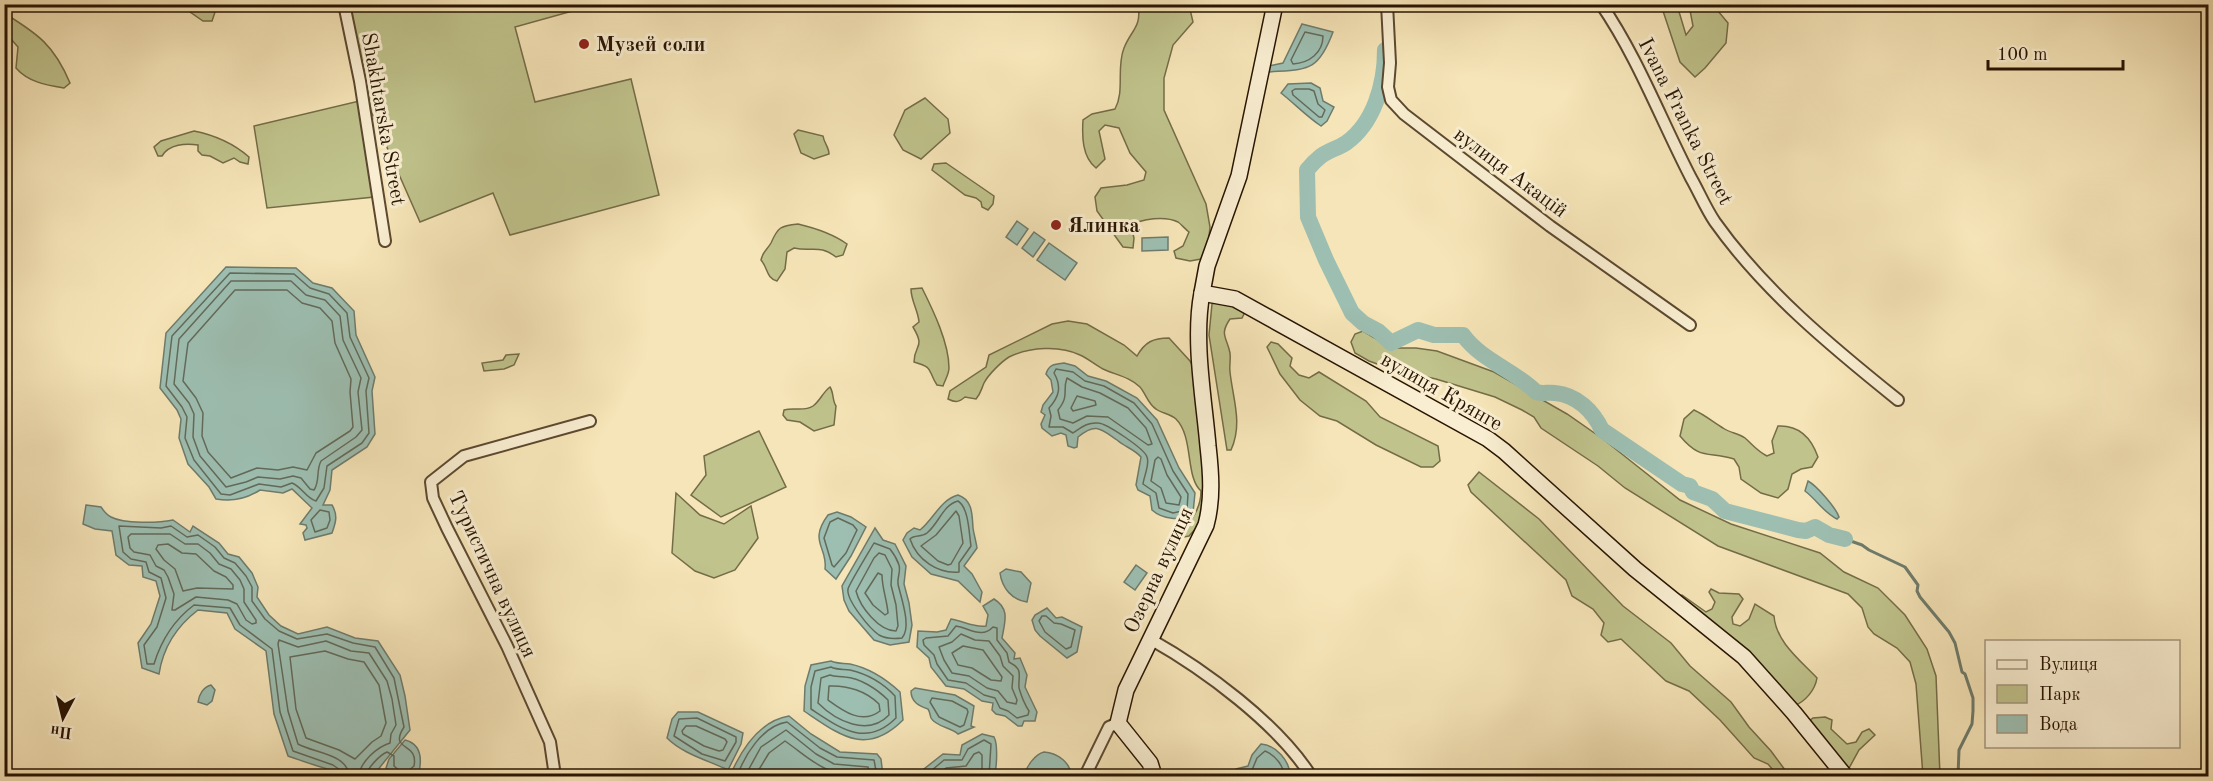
<svg xmlns="http://www.w3.org/2000/svg" width="2213" height="781" font-family="'Old Standard TT',serif">
  <style>
    .green { fill: #c0c38c; stroke: #746c47; stroke-width: 1.5 }
    .water { fill: #9dbfb2; stroke: #6e7b6c; stroke-width: 1.5 }
    .lines { fill: none; stroke-linecap: round; stroke-linejoin: round }
    .shore { stroke: #626a5a; stroke-width: 1.5 }
    .stream { stroke: #6e7b6c; stroke-width: 3 }
    .river { stroke: #9dbfb2; stroke-width: 16 }
    .street-casing { stroke: #5c4830; stroke-width: 14 }
    .secondary-casing { stroke: #281402; stroke-width: 18 }
    .street { stroke: #f9eed1; stroke-width: 10 }
    .secondary { stroke: #f9eed1; stroke-width: 15 }
    .poi-dot { fill: #8f2418; stroke: #f9eed1; stroke-width: 2 }
    .labels { text-anchor: middle; stroke-width: 6; stroke-linejoin: round; paint-order: stroke }
    .poi-label { font-size: 21px; font-weight: bold; fill: #281402; stroke: #f9eed1; text-anchor: start }
    .street-label { font-size: 21px; fill: #281402; stroke: #f9eed1 }
  </style>
  <rect width="100%" height="100%" fill="#f6e5b8"/>
  <filter id="stains"><feTurbulence type="fractalNoise" baseFrequency=".00333" numOctaves="4"/><feColorMatrix values="0 0 0 0 .2 0 0 0 0 .09 0 0 0 0 .02 0 0 0 .5 -.17"/></filter>
  <radialGradient id="worn" r=".72"><stop offset=".6" stop-color="#630" stop-opacity="0"/><stop offset="1" stop-color="#630" stop-opacity=".3"/></radialGradient>
  <g class="green">
    <path d="M180 5H212L215 12 212 21H203Z"/>
    <path d="M324 5H594L515 27 535 102 631 79 659 195 510 235 493 193 420 222 370 109 361 112 374 197 267 208 254 126 368 99 359 46 347 5Z"/>
    <path d="M1138 5H1189L1193 22 1173 45 1164 78V110L1206 204 1210 227 1208 245 1201 259 1190 261 1176 258 1174 251 1183 246 1189 232C1185 229 1181 224 1178 222 1166 216 1141 218 1131 226L1134 238 1133 248 1123 247 1097 211 1095 197 1101 188 1127 185 1144 180 1146 172 1130 153 1119 128 1105 125 1099 131 1105 159 1096 168C1082 157 1082 136 1083 120L1092 114 1115 109C1125 91 1116 68 1124 48 1131 30 1142 27 1138 5Z"/>
    <path d="M1661 5H1677L1686 35 1693 26 1689 5H1713L1728 23 1726 43 1705 68 1695 77 1680 62Z"/>
    <path d="M4 13C38 34 54 45 70 83L64 88C46 85 28 82 16 68L18 47 10 38 5 36Z"/>
    <path d="M925 98 948 119 950 133 921 159 903 150 894 135 905 110Z"/>
    <path d="M798 130 823 136C824 143 829 147 829 154L814 159 801 153 794 134Z"/>
    <path d="M194 131C214 135 233 143 249 157L248 164 240 162 234 158 223 163 210 156 202 155 198 151V145C186 143 169 144 162 156H158L154 147 161 141Z"/>
    <path d="M946 163 994 196 993 204 988 210 982 207 981 202 976 198 965 195 932 170 934 164Z"/>
    <path d="M798 224C815 228 833 234 847 244L843 255 836 257C820 244 812 252 794 248L787 252 785 269 777 281C766 278 768 268 761 260 763 251 767 250 771 243 778 227 780 226 798 224Z"/>
    <path d="M922 288C933 310 949 343 949 368 949 374 945 380 943 386L937 385C927 370 935 368 914 362 914 344 926 349 913 327L919 322C918 310 911 301 911 289Z"/>
    <path d="M1221 300 1240 307 1244 314 1242 318 1230 319C1219 335 1227 337 1230 353 1231 360 1229 366 1230 372 1233 400 1243 423 1231 450H1227L1209 335 1212 304Z"/>
    <path d="M1068 321 1087 324 1124 345 1137 356C1145 342 1153 338 1169 338L1190 361 1196 373 1208 492 1199 525 1189 536 1184 537 1181 533C1192 520 1201 508 1201 491 1185 477 1194 437 1176 419 1171 414 1161 413 1156 409 1148 404 1146 394 1140 387 1130 377 1116 375 1103 369 1095 365 1089 359 1080 355 1060 345 1029 347 1009 357 1001 362 988 375 984 383 981 390 981 393 976 399L965 397C959 402 956 403 948 399L950 391 986 367 989 355 1052 324Z"/>
    <path d="M1363 331 1378 340 1398 348H1416L1437 351 1494 372 1567 414 1603 439 1680 500 1731 524 1820 553 1844 572 1878 588 1905 615 1927 649 1936 676 1940 776H1923L1916 684 1910 662 1897 648 1874 634 1868 627 1862 608 1848 594 1718 546 1625 488 1598 466 1541 428 1534 417 1522 410 1495 397 1436 379 1391 369 1369 361 1355 353 1351 342 1355 334Z"/>
    <path d="M1271 342 1278 344 1292 358 1290 366 1299 375 1309 378 1319 372 1366 401 1380 417 1438 446 1440 461 1433 467H1421L1376 445 1337 421 1320 416 1300 400 1280 374 1267 347Z"/>
    <path d="M519 354 514 365 504 369 484 371 482 363 503 360 506 355Z"/>
    <path d="M830 387C834 393 832 400 836 406L834 425 814 431 800 422 787 420 783 415 784 410C794 407 804 412 813 406 820 401 823 392 830 387Z"/>
    <path d="M1694 410C1705 415 1713 422 1723 428 1730 433 1738 433 1745 438 1753 445 1757 451 1767 456L1774 453 1772 441 1778 426C1799 425 1811 437 1818 457L1812 467 1801 469 1792 474 1788 489 1778 498 1761 493 1741 479 1739 467 1734 459C1708 451 1701 461 1680 436L1684 419Z"/>
    <path d="M759 431 786 487 721 517 691 495 706 475 704 456Z"/>
    <path d="M1479 472 1539 519 1623 606 1671 643 1690 666 1731 702 1749 727 1771 751 1788 774 1794 776H1778L1768 764 1754 758 1720 720 1689 691 1666 681 1621 639 1608 642 1601 635 1604 623 1593 609 1572 596 1566 580 1471 492 1468 485Z"/>
    <path d="M676 493 700 515 724 524 751 506 758 538 735 570 714 578 695 571 672 553Z"/>
    <path d="M1711 589 1719 593 1739 594 1743 599 1732 617 1733 624 1740 626 1749 619 1755 604 1774 616C1776 642 1800 660 1817 678 1815 690 1806 701 1794 706L1676 597 1682 595 1706 612 1712 609 1715 602 1709 592Z"/>
    <path d="M1825 717 1832 720 1831 729 1847 744 1856 742 1862 732 1869 729 1875 735 1859 750 1848 770 1808 722 1813 718Z"/>
  </g>
  <g class="water">
    <path d="M1302 24 1333 32C1318 72 1308 69 1269 72V66L1283 63Z"/>
    <path d="M1311 83 1320 88 1323 101 1334 107 1327 121 1321 126C1306 116 1295 104 1281 93L1288 84Z"/>
    <path d="M1017 221 1028 229 1017 245 1006 237Z"/>
    <path d="M1034 232 1045 240 1033 257 1022 248Z"/>
    <path d="M1168 237V250L1142 251V238Z"/>
    <path d="M1049 243 1077 263 1065 280 1037 260Z"/>
    <path d="M226 267 296 268 313 283 332 288 354 311 356 335 375 377 372 391 375 434 367 447 332 470 330 490 323 505H332C338 515 336 522 332 533L305 540 303 533 307 528 306 525 300 524 312 508 292 489 283 493 260 490C246 499 232 502 216 499L209 487 188 464 179 438 181 419 177 410 160 388 166 333Z"/>
    <path d="M1064 363 1075 366 1088 376 1106 381 1137 398 1157 420 1179 468 1195 493 1193 513C1181 522 1162 519 1152 510L1150 496 1138 490 1136 485 1141 457C1134 449 1125 447 1117 440 1101 429 1096 422 1078 437L1077 447 1074 448 1068 446 1066 435 1061 433 1052 436 1042 428 1041 424 1045 415 1041 412 1043 405 1053 392 1051 380 1046 374C1049 364 1055 364 1064 363Z"/>
    <path d="M1808 481C1817 486 1836 508 1839 517L1837 519C1823 512 1817 500 1805 491Z"/>
    <path d="M958 495C973 500 972 515 973 528 974 535 976 541 977 548L964 566 972 574 982 592 980 602 958 581 931 574 912 557 903 540 907 533 914 528 920 530C934 519 940 500 958 495Z"/>
    <path d="M86 505 101 507C103 510 107 515 111 517 124 524 158 523 173 520L190 532 193 526 219 543 228 554 239 557 252 573 258 587 257 597 269 615 281 626 298 634 327 627 355 638 378 641 400 675 405 696 410 730 376 772C353 781 312 764 288 756L274 714 266 651 235 629 227 613 198 610C177 626 163 648 159 674L142 668 138 643 151 624 160 596 156 581 143 577 142 566 129 565 116 555 112 531 95 529 83 524Z"/>
    <path d="M837 512 851 517 866 527 851 556 836 579 825 569C828 547 808 542 828 515Z"/>
    <path d="M875 528 883 540 895 544 906 566 904 584 909 603 912 625 909 642 890 645 874 640 849 611 844 600 842 586Z"/>
    <path d="M1136 565 1147 573 1135 590 1124 582Z"/>
    <path d="M1006 569 1021 572 1031 583 1027 602C1012 600 1002 588 1000 573Z"/>
    <path d="M994 599C1010 609 1005 621 1002 638L1015 653 1014 659 1020 658 1027 675 1025 687 1037 712 1035 721H1024L1022 726H1018L1005 716 996 714 992 710 993 703 982 701 964 689 946 686 931 667 929 658 917 647 918 631 937 632 946 630 951 619C963 621 975 628 986 626L988 615 983 606Z"/>
    <path d="M1047 608 1056 618 1062 617 1082 627 1077 652 1067 658 1040 636 1035 630 1032 620 1035 615Z"/>
    <path d="M831 661C838 664 843 663 850 664 869 668 886 679 900 692L903 720C866 757 840 735 804 711L805 686 811 665Z"/>
    <path d="M211 685 215 690 212 701 207 705 198 702C199 695 203 687 211 685Z"/>
    <path d="M915 688 955 695 974 706 971 726 974 727 958 734C951 727 936 727 931 718 930 715 930 712 928 709 919 706 911 702 911 691Z"/>
    <path d="M678 712H698L743 733 741 744 728 770C707 760 683 754 667 738L672 719Z"/>
    <path d="M789 716 811 734 840 752 877 754 881 759 883 776H730C741 750 759 721 789 716Z"/>
    <path d="M982 734 994 737C998 744 997 768 994 776H915L943 754 960 755 962 745Z"/>
    <path d="M405 740C421 744 422 758 419 772 406 776 397 776 386 768L389 759Z"/>
    <path d="M1261 744C1276 745 1290 761 1290 776H1229L1236 769 1248 766 1252 755Z"/>
    <path d="M1044 752C1058 753 1071 763 1071 776H1024C1026 767 1035 754 1044 752Z"/>
  </g>
  <g class="lines">
    <g class="shore">
      <path d="M1305 32 1323 36C1323 53 1309 63 1293 64L1291 60Z"/>
      <path d="M1295 89H1309L1314 91 1318 104 1325 110 1322 117H1319L1293 95 1292 91Z"/>
      <path d="M230 273 294 274 310 288 329 294 347 313 350 337 369 378 366 391 369 433 362 443 327 466 324 488 316 501C306 498 302 487 292 483L281 487 259 484 230 495 221 494 194 460 185 438 187 417 182 407 166 386 172 336Z"/>
      <path d="M231 281H291L306 295 325 300 340 316 343 340 361 378 358 392 362 430 356 437 321 461C316 470 320 482 314 490L310 489 301 478 293 476 280 479 258 477 246 482 226 487 200 456 193 437 194 414 189 403 174 384 179 339Z"/>
      <path d="M235 290H287L302 303 320 308 332 321 335 343 351 379 350 392 353 427 350 431 316 453 307 470 293 467 278 470 257 468 231 478 208 452 202 436 203 413 196 398 183 381 188 343Z"/>
      <path d="M1056 369 1073 372 1085 381 1104 386 1134 403 1152 424 1173 471 1188 494 1187 510 1173 513 1159 508 1156 493 1143 484C1144 476 1150 464 1147 457 1145 449 1106 423 1098 423 1088 422 1082 427 1073 433L1063 427H1049L1051 416 1049 408C1059 397 1062 387 1054 373Z"/>
      <path d="M1067 378 1082 387 1100 393 1128 408 1146 428 1152 444 1148 445 1108 417 1087 416 1073 423 1060 419 1058 410C1070 395 1062 391 1067 378Z"/>
      <path d="M1077 396 1095 401 1096 405 1073 411 1071 408Z"/>
      <path d="M1158 457 1161 459 1167 475 1181 497 1179 505 1166 503 1161 488 1151 481 1155 460Z"/>
      <path d="M958 501C969 508 969 534 971 546L959 563V572C938 574 917 560 910 539 915 534 921 538 927 533 939 523 943 505 958 501Z"/>
      <path d="M320 510 329 512 330 520 327 528 315 532 311 520Z"/>
      <path d="M956 511 959 516 963 543 951 564 948 565 938 561 921 546 936 535Z"/>
      <path d="M838 518 853 525 857 530 846 553 834 567 832 565 824 538 830 522Z"/>
      <path d="M131 534H170L185 544H198L210 553 219 564 231 569 240 580 244 589V602L256 620V623L252 624 246 620 237 604 228 600 196 597 175 610H172L174 594 168 577 164 570 156 566 150 555 134 552 130 548 128 537Z"/>
      <path d="M874 543 890 549C894 554 897 559 899 565 901 572 897 577 898 584 901 598 912 627 902 638 894 639 886 639 879 635 870 629 846 600 848 589 849 584 870 550 874 543Z"/>
      <path d="M168 544 182 553 196 554 214 571 226 577 233 585V589L197 588 183 591 175 569 164 560 156 549 158 545Z"/>
      <path d="M879 553 885 555 892 569 891 585 896 605 898 626 896 631C879 631 860 607 856 591L874 558Z"/>
      <path d="M878 573 882 575C882 588 887 600 888 613L885 615 873 605 865 593Z"/>
      <path d="M1042 616H1046L1054 623 1061 624 1075 630 1071 647 1066 649 1045 632 1039 621Z"/>
      <path d="M956 626C969 628 982 639 993 627L997 628V640L1007 653 1009 662C1024 670 1018 674 1019 688 1021 695 1025 705 1029 711L1028 715 1017 718 1008 711 1000 708 995 698 984 695 966 683 948 680 937 664 934 655 924 645 923 640 926 638 948 636Z"/>
      <path d="M961 634 975 640 989 641 1000 656 1003 666 1013 676 1012 688 1017 700 1016 704 1007 702 998 691 987 688 969 676 952 673 944 660 939 647 952 642Z"/>
      <path d="M963 646 983 650 1002 677 1001 681 991 680 972 668 958 665 952 653Z"/>
      <path d="M325 651 348 659 364 662 379 685 386 723 381 736 372 742 355 759 339 750 306 738 296 709 290 657Z"/>
      <path d="M831 667C837 670 843 669 850 670 867 674 883 683 895 696L896 718C866 748 840 728 811 709V687L815 671Z"/>
      <path d="M830 675C835 677 839 676 845 677 860 678 877 689 888 700L889 715C868 737 836 721 818 703L821 678Z"/>
      <path d="M829 686C847 685 866 691 879 704L880 711C862 725 843 711 828 700Z"/>
      <path d="M932 698 952 701 967 709 968 712 964 725 960 727 939 717 930 702Z"/>
      <path d="M697 718 736 737V742L725 761 702 754 674 736 679 719Z"/>
      <path d="M686 726H696L725 739 727 742 723 750 719 751 704 746 683 734 682 731Z"/>
      <path d="M342 776 340 770 333 765 293 751 280 712 272 649 240 625 230 608 194 605C174 620 161 641 154 664H147L144 645 157 627 166 598 161 578 149 572 146 562 131 559 123 552 119 526 161 528 171 526 187 537 198 535 215 547 224 558 235 563 246 576 252 587V601L265 619 279 631 297 639 327 634 353 643 375 647 394 678 404 727C388 752 419 741 414 766L408 771 407 776"/>
      <path d="M349 776C348 754 314 753 298 744L288 711 278 644 279 640 298 647 326 641 351 651 369 653 387 681 392 699 396 725 391 734 390 743C377 747 360 762 359 776"/>
      <path d="M366 776C367 768 380 755 387 752L394 756V766L400 771 401 776"/>
      <path d="M737 776C745 755 762 726 787 722L820 748 837 757 874 760 877 776"/>
      <path d="M745 776 761 747 786 730 816 754 834 764 868 767 870 776"/>
      <path d="M755 776 769 753 785 741C812 760 824 775 859 776"/>
      <path d="M925 776 944 760H962L968 749 984 740 991 744 989 776"/>
      <path d="M937 776 946 768 966 766 974 754 979 752 982 755V776"/>
      <path d="M1237 776 1252 770 1257 758 1265 751C1275 755 1284 766 1284 776"/>
    </g>
    <path class="stream" d="M1845 539 1862 545 1869 550 1905 567 1918 585 1917 591 1920 597 1949 632 1955 643 1962 672 1965 674 1973 698V711L1972 724 1959 750 1958 776"/>
    <path class="river" d="M1385 50C1385 84 1374 123 1346 143 1338 148 1328 151 1321 156 1316 160 1311 165 1307 170L1308 217 1326 260 1352 313 1363 323 1378 331 1391 343 1418 330 1434 335H1463C1482 361 1514 370 1536 392 1543 394 1548 392 1555 393 1577 395 1593 411 1602 430L1682 484 1690 486 1693 492 1712 499 1725 511 1798 530 1806 531 1815 527 1829 535 1845 539"/>
    <g class="street-casing">
      <g id="street">
        <path d="M344 4 360 81 385 241"/>
        <path d="M1387 4 1390 63 1388 87 1391 100 1404 114 1550 226 1690 325"/>
        <path d="M1601 4C1638 58 1661 120 1691 178 1699 192 1706 209 1715 222 1764 291 1832 347 1898 400"/>
        <path d="M1150 639C1205 670 1277 723 1311 776"/>
        <path d="M555 776 550 742 507 646 447 528 433 498 431 482 464 456 590 421"/>
        <path d="M1085 776 1109 727 1118 723"/>
      </g>
    </g>
    <g class="secondary-casing">
      <g id="secondary">
        <path d="M1275 4 1239 176 1207 266 1202 293 1235 299 1488 439 1504 451 1635 569 1744 657 1794 713 1845 776"/>
        <path d="M1154 776 1150 763 1118 723 1126 690 1206 525C1213 499 1211 473 1208 446 1204 399 1193 340 1202 293"/>
      </g>
    </g>
    <use href="#street" class="street"/>
    <use href="#secondary" class="secondary"/>
  </g>
  <g class="poi-dot">
    <circle cx="584" cy="44" r="6"/>
    <circle cx="1056" cy="225" r="6"/>
  </g>
  <g class="labels">
    <g class="poi-label">
      <text x="596" y="51">Музей соли</text>
      <text x="1068" y="232">Ялинка</text>
    </g>
    <g class="street-label">
      <text transform="translate(384 119) rotate(80)" y="7">Shakhtarska Street</text>
      <text transform="translate(1686 121) rotate(63)" y="7">Ivana Franka Street</text>
      <text transform="translate(1511 172) rotate(37)" y="7">вулиця Акацій</text>
      <text transform="translate(1442 391) rotate(30)" y="7">вулиця Крянге</text>
      <text transform="translate(1158 570) rotate(-65)" y="7">Озерна вулиця</text>
      <text transform="translate(493 574) rotate(65)" y="7">Туристична вулиця</text>
    </g>
  </g>
  <rect width="2213" height="781" fill="none" stroke="#f6e5b8" stroke-width="24"/>
  <rect x="6" y="6" width="2201" height="769" fill="none" stroke="#281402" stroke-width="3"/>
  <rect x="12" y="12" width="2189" height="757" fill="none" stroke="#281402" stroke-width="1.5"/>
  <rect x="1985" y="640" width="195" height="108" fill="#f9eed1" stroke="#a5977e" stroke-width="1.5"/>
  <rect x="1997" y="660" width="30" height="9" fill="#f9eed1" stroke="#a5977e" stroke-width="1.5"/>
  <text x="2039" y="670" font-size="18" fill="#281402">Вулиця</text>
  <rect x="1997" y="685" width="30" height="18" fill="#c0c38c" stroke="#a5977e" stroke-width="1.5"/>
  <text x="2039" y="700" font-size="18" fill="#281402">Парк</text>
  <rect x="1997" y="715" width="30" height="18" fill="#9dbfb2" stroke="#a5977e" stroke-width="1.5"/>
  <text x="2039" y="730" font-size="18" fill="#281402">Вода</text>
  <g transform="translate(63 718) rotate(187)" stroke="#f9eed1" stroke-width="4.5" paint-order="stroke">
  <path d="M0-4.5L10 22L0 15L-10 22Z" fill="#281402"/>
  <text y="-9" font-size="16" font-weight="bold" text-anchor="middle" fill="#281402">Пн</text>
  </g>
  <path d="M1988 60v9h135v-9" fill="none" stroke="#281402" stroke-width="3"/>
  <text x="1997" y="60" font-size="18" fill="#281402" stroke="#f9eed1" stroke-width="4.5" paint-order="stroke">100 m</text>
  <rect width="100%" height="100%" filter="url(#stains)"/>
  <rect width="100%" height="100%" fill="url(#worn)"/>
</svg>
